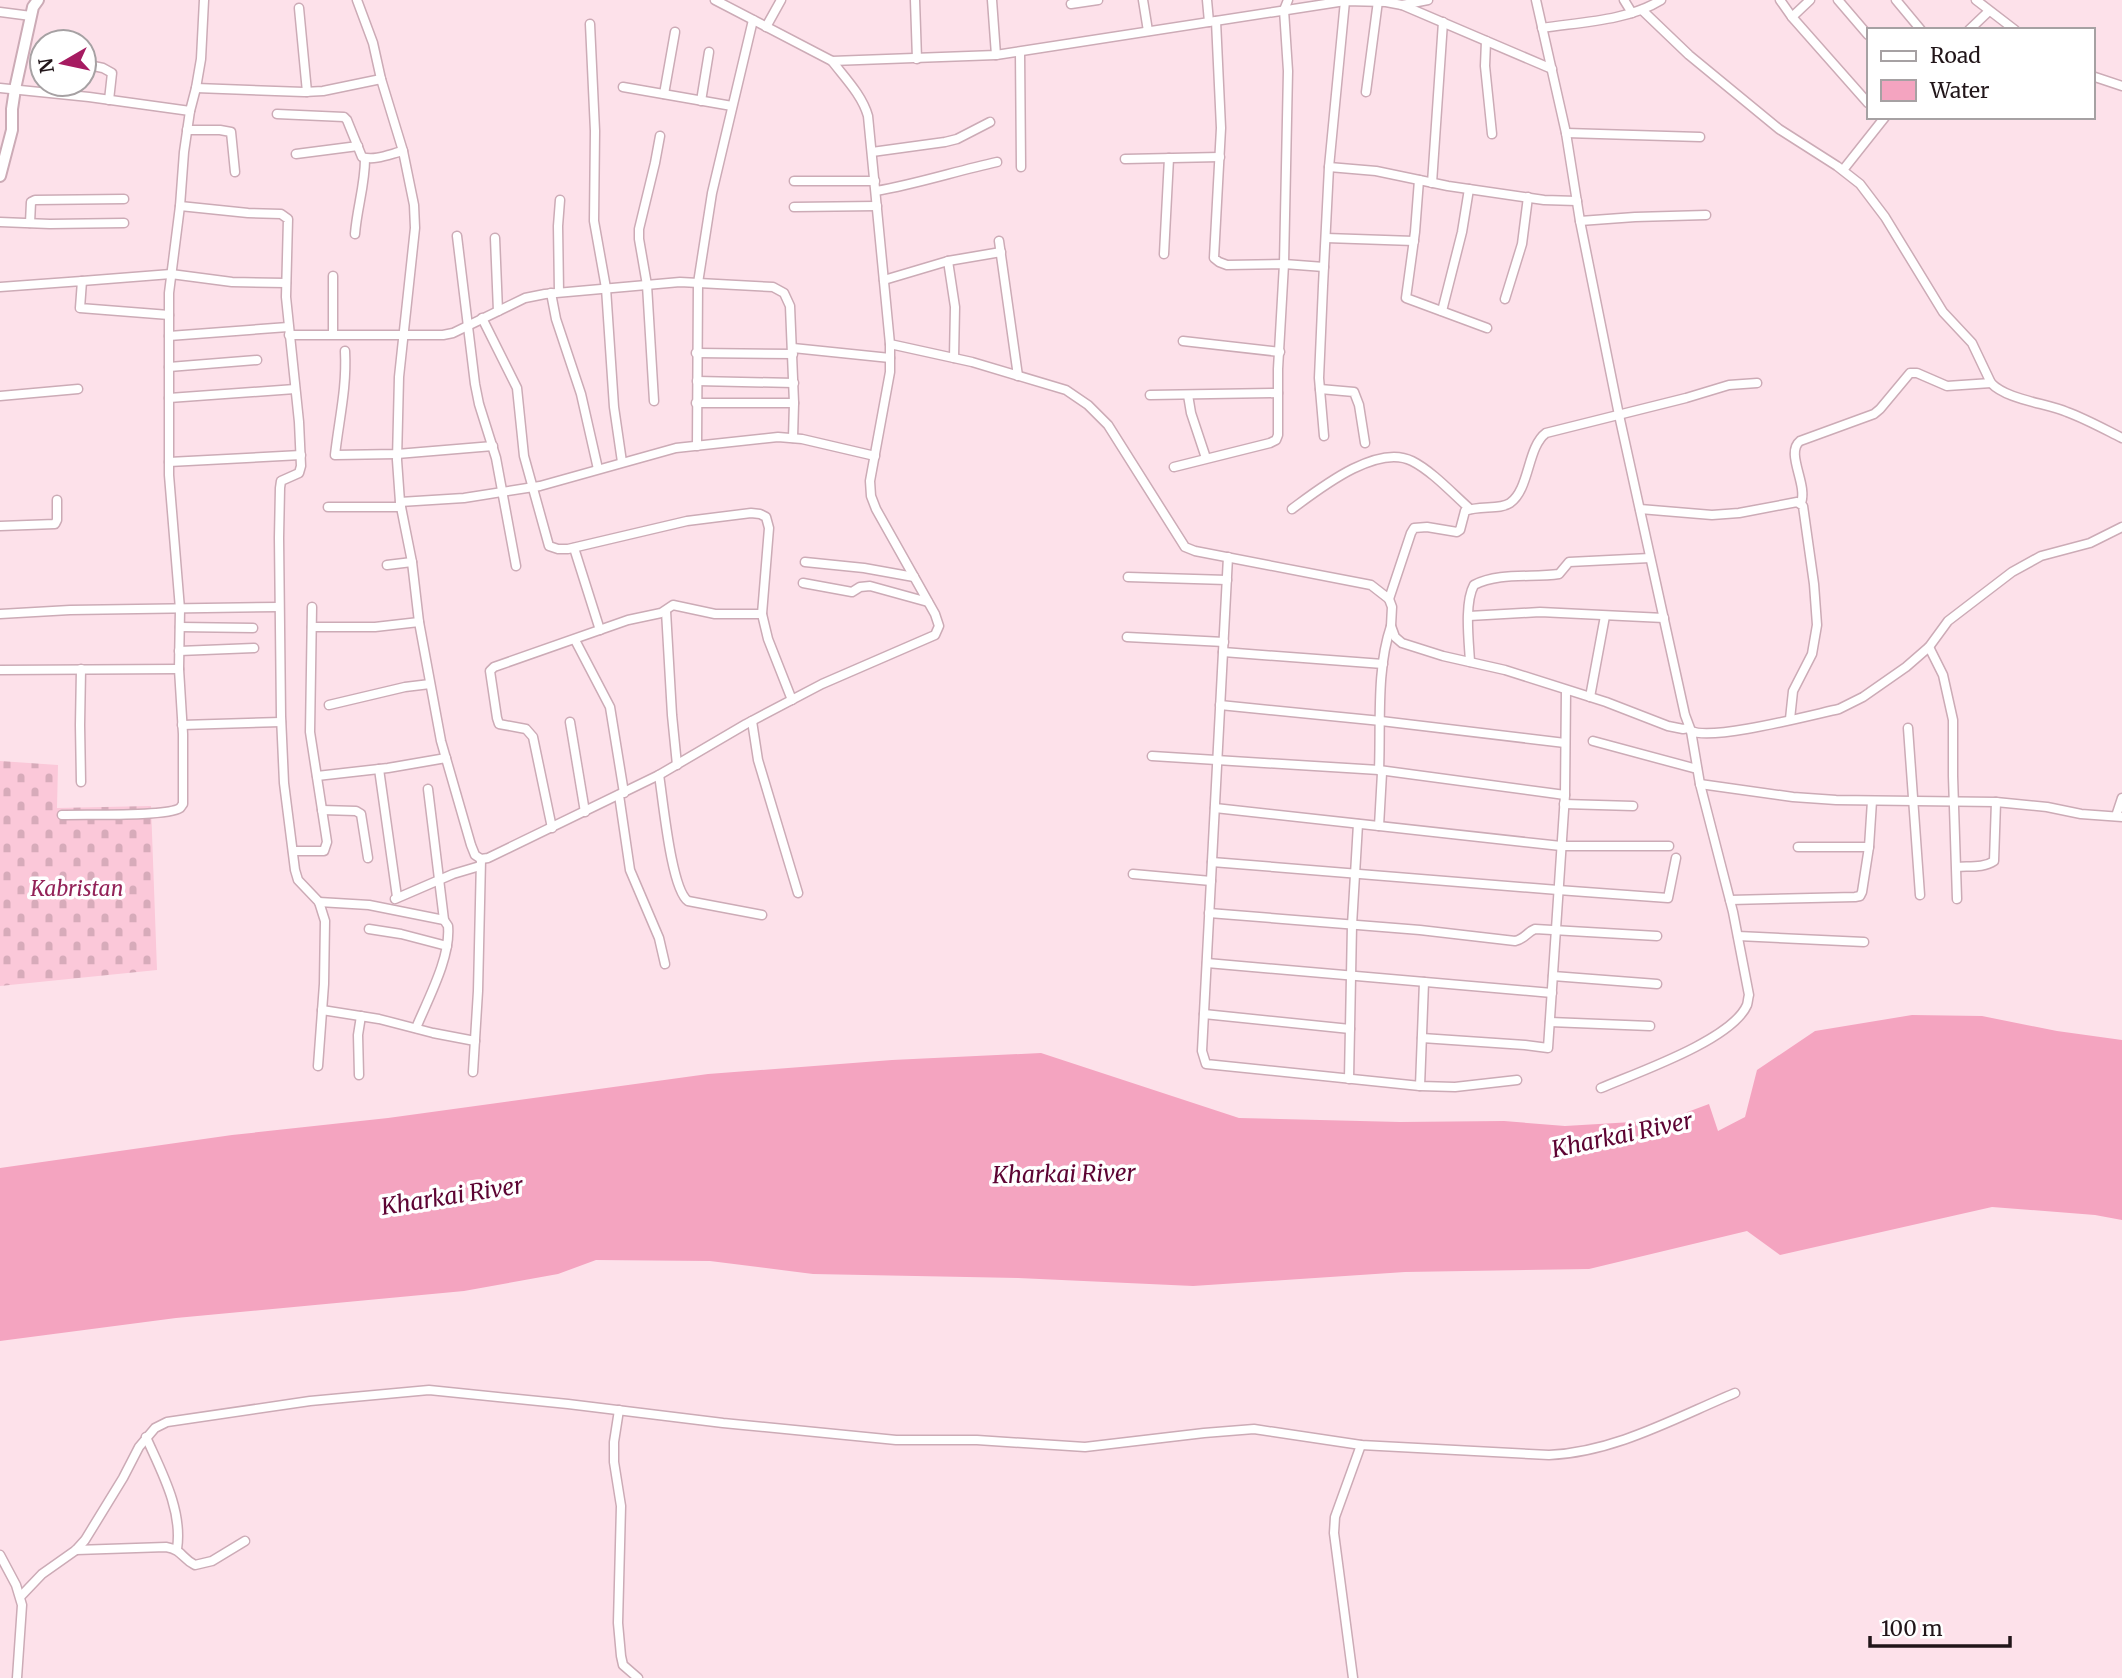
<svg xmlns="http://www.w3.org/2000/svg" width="2122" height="1678" font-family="Merriweather,serif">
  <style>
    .cemetery { fill: url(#cemetery-stones) }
    .water { fill: #f4a4c0 }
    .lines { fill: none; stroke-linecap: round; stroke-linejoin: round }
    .street-casing { stroke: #ccabb6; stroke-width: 11 }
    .secondary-casing { stroke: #ccabb6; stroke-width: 14 }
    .street { stroke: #fff; stroke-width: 8 }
    .secondary { stroke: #fff; stroke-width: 10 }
    .labels { text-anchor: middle; stroke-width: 7; stroke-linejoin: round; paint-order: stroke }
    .park-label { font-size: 21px; font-style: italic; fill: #932258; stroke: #fff }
    .water-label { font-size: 23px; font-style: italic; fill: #5d0433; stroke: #fff }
  </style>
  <defs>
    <pattern id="cemetery-stones" width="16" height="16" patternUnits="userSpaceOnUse" patternTransform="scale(1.75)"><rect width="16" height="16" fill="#fbc8d9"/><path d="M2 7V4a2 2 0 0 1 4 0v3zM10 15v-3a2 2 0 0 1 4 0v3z" fill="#d7abba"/></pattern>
  </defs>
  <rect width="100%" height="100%" fill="#fde1ea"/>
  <path class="cemetery" d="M0 761 58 765 57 808 151 806 157 970 0 986Z"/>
  <path class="water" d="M1912 1015 1982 1016 2057 1031 2122 1040V1220L2095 1215 1992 1207 1780 1255 1747 1231 1589 1269 1405 1272 1193 1286 1018 1278 813 1274 710 1261 596 1260 558 1274 464 1291 176 1318 0 1341V1168L232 1135 388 1118 708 1074 892 1060 1041 1053 1239 1118 1400 1122 1504 1121 1565 1126 1666 1120 1709 1104 1718 1131 1745 1117 1757 1070 1815 1031Z"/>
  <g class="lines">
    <g class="street-casing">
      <g id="street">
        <path d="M357 0 373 43 381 79 403 151 414 205 415 228 399 377 397 460 400 502 412 562 419 622 441 741 471 845 475 855 481 859 488 858 659 775 746 724 822 684 935 635 939 626 935 614 876 509 871 496 870 481 890 372V344"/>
        <path d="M715 0 832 61 996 55 992 0"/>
        <path d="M915 0 917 59"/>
        <path d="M1143 0 1148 31"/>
        <path d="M1207 0 1209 22"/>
        <path d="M1536 0 1566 133 1580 221 1619 415 1685 715 1691 731 1700 784 1733 912 1749 995C1748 998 1748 1002 1747 1005 1732 1040 1636 1073 1601 1088"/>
        <path d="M1624 0 1632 13"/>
        <path d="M1780 0 1792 17 1868 103"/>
        <path d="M1838 0 1868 35"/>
        <path d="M1896 0 1921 30"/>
        <path d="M1976 0 2015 30"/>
        <path d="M1071 4 1098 0"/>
        <path d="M1402 5 1428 0"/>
        <path d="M299 8 307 92"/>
        <path d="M1642 10 1689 55 1779 129 1837 166 1860 184 1885 217 1943 312 1972 343 1991 383C2007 400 2046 403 2067 412 2086 419 2104 429 2122 438"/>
        <path d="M0 12 31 16"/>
        <path d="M1792 17 1810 0"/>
        <path d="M1216 21 1221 128 1214 258 1219 262 1227 265 1284 264 1324 267"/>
        <path d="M590 24 595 131 594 221 606 288 614 407 622 462"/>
        <path d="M766 27 781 0"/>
        <path d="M1542 28C1581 22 1627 21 1661 0"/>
        <path d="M1969 30 1989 11"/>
        <path d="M1486 41 1485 66 1492 134"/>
        <path d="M1020 52 1021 167"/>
        <path d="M996 55 1345 1 1386 2 1402 5 1552 69"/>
        <path d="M832 61C845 78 862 95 868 116L890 344 972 362 1066 390 1088 405 1108 425 1185 547 1195 551 1371 585 1389 599 1392 607 1391 626 1395 637 1402 643 1443 656 1505 670 1606 702 1668 726 1683 729 1689 728"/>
        <path d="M84 64 103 68 112 73 109 100"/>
        <path d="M2092 76 2122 86"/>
        <path d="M623 87 732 106"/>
        <path d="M0 88 89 97 190 111"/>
        <path d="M196 88 304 92 323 91 381 79"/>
        <path d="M1366 92 1378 1"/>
        <path d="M664 94 675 32"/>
        <path d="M701 101 709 52"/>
        <path d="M277 114 344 117 347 120 362 157C375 161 390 154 403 151"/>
        <path d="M187 130H220L231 132 235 172"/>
        <path d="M1566 133 1700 137"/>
        <path d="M872 152 945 142 957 139 990 122"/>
        <path d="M296 154 358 146"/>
        <path d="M1125 159 1220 157"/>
        <path d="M1329 167 1376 171 1448 186 1544 200 1577 201"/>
        <path d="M1843 170 1885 117"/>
        <path d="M1419 180 1415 232 1406 298 1487 328"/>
        <path d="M794 181H875"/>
        <path d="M1432 183 1443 22"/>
        <path d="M876 191C917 184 956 171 997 162"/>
        <path d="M180 206 248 213 281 214 288 219 286 297 299 422 301 466 299 473 281 481 280 488 279 538 281 716 284 783 295 870 298 880 319 902 325 921 324 984 318 1066"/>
        <path d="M794 207 877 206"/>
        <path d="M1580 221 1635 217 1706 215"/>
        <path d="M0 222 50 224 124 223"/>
        <path d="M30 223 31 202 35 200 124 199"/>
        <path d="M355 234C357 208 365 185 365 159"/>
        <path d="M457 236 475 384 479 404 496 458 516 566"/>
        <path d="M495 238 498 311"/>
        <path d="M1326 238 1414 241"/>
        <path d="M999 241 1018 376"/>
        <path d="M1164 254 1169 158"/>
        <path d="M948 261 955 307 954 358"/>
        <path d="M333 276V334"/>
        <path d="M884 280 948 261 1001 252"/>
        <path d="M82 281 171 274 232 282 286 283"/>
        <path d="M0 287 82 281 80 308 169 315"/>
        <path d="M559 292 558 226 560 200"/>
        <path d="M551 293 556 319 581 394 598 469"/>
        <path d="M1505 299 1522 244 1528 197"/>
        <path d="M1442 311 1462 232 1469 189"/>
        <path d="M482 318 517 388 524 456 549 546 558 549H568L687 521 751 513 760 514 766 517 769 528 762 614 768 639 792 700"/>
        <path d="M289 335H443L453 333 525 298 545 294 680 282 773 287 784 293 790 306 794 403 793 438"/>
        <path d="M169 336 288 327"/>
        <path d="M1183 341 1280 352"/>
        <path d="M793 348 890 358"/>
        <path d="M345 351C347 388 339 419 335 455L397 454 493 446"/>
        <path d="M696 353 793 354"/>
        <path d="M169 367 257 360"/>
        <path d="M697 381 794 383"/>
        <path d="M1320 389 1354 392 1359 405 1365 443"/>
        <path d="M1150 395 1278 393"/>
        <path d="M1188 395 1191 413 1206 458"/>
        <path d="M0 396 78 389"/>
        <path d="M169 398 295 389"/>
        <path d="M654 401 647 285 639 239V229L655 163 660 136"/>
        <path d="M696 403H794"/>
        <path d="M1324 436 1319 378 1323 286 1329 167 1345 1"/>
        <path d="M697 446 698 283 712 193 753 20"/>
        <path d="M169 462 301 455"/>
        <path d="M1174 467 1270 443 1276 440 1278 435V369L1284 264 1288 71 1284 10 1288 0"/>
        <path d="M400 502 464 498 540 486 676 448 778 437 802 439 875 456"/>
        <path d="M1801 503C1808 484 1785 453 1800 441L1874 414 1880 409 1910 373H1917L1947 386 1991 383"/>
        <path d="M328 507H401"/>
        <path d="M1292 509C1319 489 1377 443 1412 461 1432 471 1453 494 1470 509"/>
        <path d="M1640 509 1712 515 1739 513 1797 502 1803 506 1814 584 1817 625 1812 654 1793 691 1790 719"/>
        <path d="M0 526 55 524 57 520V500"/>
        <path d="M574 548 600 630"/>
        <path d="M1228 557 1202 1051 1206 1064 1420 1086 1455 1087 1517 1080"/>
        <path d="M805 562 864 568 914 577"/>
        <path d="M387 565 412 562"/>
        <path d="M1128 577 1227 580"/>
        <path d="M803 583 852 592 860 587 870 586 928 602"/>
        <path d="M1389 599 1411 533 1414 528 1427 527 1457 532 1460 530 1465 511C1479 505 1500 510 1510 503 1530 489 1527 447 1546 433L1686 398 1729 385 1757 383"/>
        <path d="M666 611 672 715 677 765"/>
        <path d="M0 614 70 610 279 607"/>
        <path d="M1469 616 1540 612 1664 618"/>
        <path d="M180 627 253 628"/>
        <path d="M312 627H375L419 622"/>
        <path d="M1127 637 1224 642"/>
        <path d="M575 640 610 707 624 793"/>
        <path d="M1929 647 1943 675 1953 720V776L1957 899"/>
        <path d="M179 651 254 648"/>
        <path d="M1223 652 1383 664"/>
        <path d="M1470 662C1469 642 1464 603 1474 585 1499 572 1532 578 1559 574L1569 562 1650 558"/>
        <path d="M81 669 80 725 81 782"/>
        <path d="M0 670 179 669"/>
        <path d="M1590 697 1605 616"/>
        <path d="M329 705 405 687 430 684"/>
        <path d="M1220 705 1381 721 1565 743"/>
        <path d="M752 721 758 760 798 893"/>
        <path d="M570 722 585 812"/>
        <path d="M182 725 281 722"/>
        <path d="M1908 728 1920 895"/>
        <path d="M1691 731C1713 741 1811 715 1839 709L1863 697 1906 667 1929 647 1948 621 2012 572 2041 556 2090 543 2122 527"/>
        <path d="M1593 741 1697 769"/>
        <path d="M1152 756 1379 770 1565 795"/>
        <path d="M379 769 397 897"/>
        <path d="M659 775C663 799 671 889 688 901L762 915"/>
        <path d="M317 776 388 768 446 758"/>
        <path d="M1700 784 1793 797 1836 800 1996 802 2047 807 2081 814 2122 817"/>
        <path d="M428 789 444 920"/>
        <path d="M619 795 630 870 659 938 665 964"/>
        <path d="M1564 804 1633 806"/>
        <path d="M1215 808 1561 846H1669"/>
        <path d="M322 810 356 811 361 814 368 858"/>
        <path d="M62 815C82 814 167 817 180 808 181 807 182 805 183 804V734L179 669 180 609 169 475V293L180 206 184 152 190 111 196 88 201 59 204 0"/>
        <path d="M2116 816 2122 798"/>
        <path d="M1379 826 1382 773 1379 770C1381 724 1376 670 1391 626"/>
        <path d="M552 828 533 737 526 729 499 724 497 718 490 671 494 667 628 620 661 613 673 605 715 614H762"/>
        <path d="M1798 847H1869"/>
        <path d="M293 851H324L327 842 310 732 312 607"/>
        <path d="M1212 862 1558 890 1668 898 1676 858"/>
        <path d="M1957 867C1969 866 1984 868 1994 861L1996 802"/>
        <path d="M1133 874 1211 881"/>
        <path d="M395 899 453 874 480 866"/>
        <path d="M1730 900 1855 897 1860 896 1862 892 1869 847 1872 801"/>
        <path d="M319 902 369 905 444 920 448 926C451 957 428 999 416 1028"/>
        <path d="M1209 913 1420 930 1515 941C1525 939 1527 932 1535 929L1657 936"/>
        <path d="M369 929 401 934 447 946"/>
        <path d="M1738 936 1864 942"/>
        <path d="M1207 963 1552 993"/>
        <path d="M1553 976 1657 984"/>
        <path d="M322 1010 379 1019 433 1033 475 1041"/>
        <path d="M1204 1014 1350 1029"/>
        <path d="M1550 1022 1650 1026"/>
        <path d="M1422 1038 1525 1045 1548 1048 1565 795 1566 690"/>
        <path d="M473 1072 478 991 481 859"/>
        <path d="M359 1075 358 1035 361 1016"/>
        <path d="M1349 1079 1352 925 1358 824"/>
        <path d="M1420 1086 1424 982"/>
        <path d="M619 1410 614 1442V1462L621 1506 618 1623 621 1656 623 1665 638 1678"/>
        <path d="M146 1437C161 1471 183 1510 177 1549"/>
        <path d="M76 1550 166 1547C183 1550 181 1558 195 1565L212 1561 245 1541"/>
        <path d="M0 1555 16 1585 22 1605 17 1678"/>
        <path d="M21 1596 42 1574 76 1550 85 1540 123 1478 139 1447 155 1428 167 1422 310 1401 429 1390 568 1404 723 1423 896 1440H977L1085 1447 1204 1433 1254 1429 1361 1445 1549 1455C1615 1452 1675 1418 1735 1393"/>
        <path d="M1353 1678 1334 1533 1335 1517 1361 1445"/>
      </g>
    </g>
    <g class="secondary-casing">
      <path id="secondary" d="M0 176 12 130V109L15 89 33 7 38 0"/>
    </g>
    <use href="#street" class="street"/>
    <use href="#secondary" class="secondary"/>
  </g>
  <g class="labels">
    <g class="park-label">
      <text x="77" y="896">Kabristan</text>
    </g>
    <g class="water-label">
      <text transform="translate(1622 1135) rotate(-12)" y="8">Kharkai River</text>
      <text transform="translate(1064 1174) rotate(-1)" y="8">Kharkai River</text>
      <text transform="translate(452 1196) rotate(-9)" y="8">Kharkai River</text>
    </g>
  </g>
  <rect x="1867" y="28" width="228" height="91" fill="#ffffff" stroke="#a6a1a3" stroke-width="2"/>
  <rect x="1881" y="51" width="35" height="10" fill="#ffffff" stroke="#a6a1a3" stroke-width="2"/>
  <text x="1930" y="63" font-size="21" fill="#211519">Road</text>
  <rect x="1881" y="80" width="35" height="21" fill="#f4a4c0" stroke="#a6a1a3" stroke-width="2"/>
  <text x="1930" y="98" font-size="21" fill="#211519">Water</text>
  <g transform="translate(63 63) rotate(261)"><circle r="33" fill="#ffffff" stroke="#a6a1a3" stroke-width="2"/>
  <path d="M0-5L12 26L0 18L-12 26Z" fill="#a61b61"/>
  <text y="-10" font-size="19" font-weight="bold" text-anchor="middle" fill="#211519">N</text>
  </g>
  <path d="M1870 1636v10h140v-10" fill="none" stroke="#211519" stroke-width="3.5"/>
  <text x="1881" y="1636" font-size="21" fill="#211519" stroke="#ffffff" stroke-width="5" paint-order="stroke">100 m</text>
</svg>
